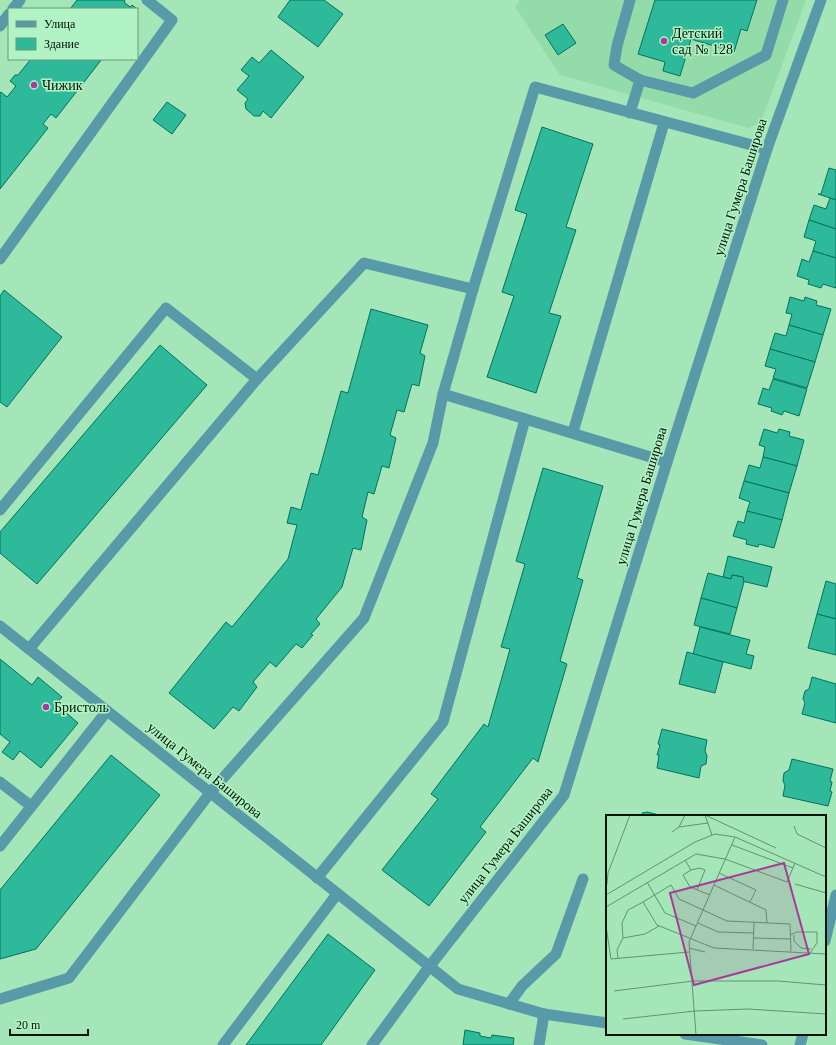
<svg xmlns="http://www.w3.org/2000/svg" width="836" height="1045" font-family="Georgia,serif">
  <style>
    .built { fill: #93dca9 }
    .building { fill: #2eb99a; stroke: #04725c }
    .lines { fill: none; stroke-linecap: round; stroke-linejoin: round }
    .service { stroke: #599aa8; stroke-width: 11 }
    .minor { stroke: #599aa8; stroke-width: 11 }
    .poi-dot { fill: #a83a99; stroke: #b1f3c4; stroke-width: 1.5 }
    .labels { text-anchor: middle; stroke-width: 3; stroke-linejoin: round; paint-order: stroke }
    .poi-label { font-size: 14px; fill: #001305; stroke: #b1f3c4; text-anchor: start }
    .street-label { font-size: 14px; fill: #001305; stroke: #b1f3c4 }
    .inset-road { fill: none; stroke: #629270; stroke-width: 1 }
    .view { fill: #a83a99; fill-opacity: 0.15; stroke: #a83a99; stroke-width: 2 }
    .inset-edge { fill: none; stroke: #001305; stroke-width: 2 }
  </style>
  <rect width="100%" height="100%" fill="#a4e6b7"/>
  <path class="built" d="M520 0H806L761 122 748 128 560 75 515 7Z"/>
  <g class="building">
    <path d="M77 0H125L124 2 130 7 132 5 137 9H70Z"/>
    <path d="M290 0H324L343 14 318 47 278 17Z"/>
    <path d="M655 0H757L747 31 741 29 734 52 691 39 680 76 663 71 665 62 638 54Z"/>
    <path d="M563 24 576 43 558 55 545 35Z"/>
    <path d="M271 50 304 77 271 118 263 111 260 116H254L246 109 245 103 248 99 237 90 249 76 241 70 252 57 259 63Z"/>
    <path d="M31 59H102L56 118 51 114 43 124 48 128 0 189V93L1 92 7 97 16 86 10 81 15 75H18Z"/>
    <path d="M167 102 186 115 172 134 153 120Z"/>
    <path d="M542 127 593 144 566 227 576 230 549 313 561 316 536 393 487 377 514 296 502 292 527 214 515 210Z"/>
    <path d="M829 168 836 170V200L818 194H821Z"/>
    <path d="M830 198 836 200V229L809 220 814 205 826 209Z"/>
    <path d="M809 220 836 229V258L813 251 816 241 804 237Z"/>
    <path d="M813 251 836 258V288L823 284 821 288 808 284 809 280 797 276 802 259 809 262Z"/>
    <path d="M4 290 62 337 7 407 0 402V296Z"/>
    <path d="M790 297 804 301 805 297 817 301 816 305 831 309 823 335 789 325 792 314 786 313Z"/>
    <path d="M371 309 428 325 420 353 425 356 419 386 412 384 404 412 397 410 390 435 396 438 389 468 382 466 374 494 368 492 362 517 367 520 361 550 353 548 342 587 316 619 320 624 311 634 313 635 302 648 296 644 276 667 270 662 253 682 257 687 239 711 233 707 214 729 169 693 226 622 232 627 288 559 297 525 287 523 291 507 301 510 311 473 318 475 341 391 348 393Z"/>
    <path d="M789 325 823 335 815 362 770 349 775 333 786 336Z"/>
    <path d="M160 345 207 385 37 584 0 553V532Z"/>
    <path d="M770 349 815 362 807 388 773 378 776 369 765 366Z"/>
    <path d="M773 379 807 389 799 416 784 411 782 415 771 411 772 408 758 404 763 388 769 390Z"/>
    <path d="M764 429 777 433 779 429 790 432 789 436 804 440 797 466 763 457 765 447 759 445Z"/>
    <path d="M763 457 797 466 789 493 744 481 749 465 760 468Z"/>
    <path d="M543 468 603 486 577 578 583 580 560 661 567 664 538 762 533 758 480 827 486 832 429 906 382 870 438 799 431 794 484 724 488 727 510 649 501 647 525 564 516 561Z"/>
    <path d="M744 481 789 493 782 520 747 511 750 502 739 498Z"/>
    <path d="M747 511 782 520 774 548 759 544 758 547 746 544 747 540 733 536 738 521 744 523Z"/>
    <path d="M728 556 772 567 767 587 742 581 743 577 732 575 731 579 723 577Z"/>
    <path d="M708 573 731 579 732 575 743 577 744 582 737 608 701 598Z"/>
    <path d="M826 581 836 584V619L817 614Z"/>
    <path d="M701 598 737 608 730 634 694 625Z"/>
    <path d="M817 614 836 619V655L808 648Z"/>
    <path d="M700 627 750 640 746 654 754 656 751 669 693 654Z"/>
    <path d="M687 652 723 662 715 693 679 684Z"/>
    <path d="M0 659 32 685 38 677 62 697 56 704 78 723 41 768 20 751 13 760 2 752 10 742 0 734Z"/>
    <path d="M812 677 836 684V723L802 714 805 703 803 699 805 691 809 689Z"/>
    <path d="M662 729 707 740 705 751 707 756 706 764 701 766 699 778 657 768 659 755H657L660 745 658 744Z"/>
    <path d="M111 755 160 795 36 949 0 959V890Z"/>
    <path d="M792 759 833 769 830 781 832 782 830 791 832 792 828 806 783 796 785 785 783 781 784 773 789 770Z"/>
    <path d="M647 812 663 816H642V813Z"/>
    <path d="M328 934 375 970 321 1045H246Z"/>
    <path d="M465 1030 480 1033V1036L491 1038 492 1035 514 1038 513 1045H463Z"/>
  </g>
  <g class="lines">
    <g class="service">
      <path d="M13 9 20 0"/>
      <path d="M0 26 9 14"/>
      <path d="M640 80 693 93 766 55 783 0"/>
      <path d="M630 113 640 80 614 65 617 46 630 0"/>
      <path d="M0 259 172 20 147 0"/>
      <path d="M443 394 667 462"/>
      <path d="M573 432 664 123"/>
      <path d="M0 510 166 308 257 379"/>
      <path d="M29 649 257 379 364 263 473 289"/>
      <path d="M0 782 31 806"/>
      <path d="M0 846 107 711"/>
      <path d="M317 878 443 722 525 419"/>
      <path d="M0 999 69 978 210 793 364 618 433 443 443 394 473 289 535 87 767 149"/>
      <path d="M509 1004 522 986 556 954 583 879"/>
      <path d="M223 1045 337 894"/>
      <path d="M372 1045 429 967"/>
    </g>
    <g class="minor">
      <path d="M0 626 458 989 544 1014 607 1023"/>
      <path d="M825 941 836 895"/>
      <path d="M429 967 564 795 667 462 767 149 821 0"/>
      <path d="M685 1034 762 1045"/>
      <path d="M539 1045 544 1014"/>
      <path d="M800 1045 803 1034"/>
    </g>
  </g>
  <g class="poi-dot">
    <circle cx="664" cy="41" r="4"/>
    <circle cx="34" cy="85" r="4"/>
    <circle cx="46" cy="707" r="4"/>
  </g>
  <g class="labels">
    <g class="poi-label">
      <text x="672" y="38">Детский<tspan x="672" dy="16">сад № 128</tspan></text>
      <text x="42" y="90">Чижик</text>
      <text x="54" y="712">Бристоль</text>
    </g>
    <g class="street-label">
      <text transform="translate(740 187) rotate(-72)" y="5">улица Гумера Баширова</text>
      <text transform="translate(641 496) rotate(-73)" y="5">улица Гумера Баширова</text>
      <text transform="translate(205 770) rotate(39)" y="5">улица Гумера Баширова</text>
      <text transform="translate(505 845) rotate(-52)" y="5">улица Гумера Баширова</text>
    </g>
  </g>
  <g transform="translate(606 815)">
    <rect width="220" height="220" fill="#a4e6b7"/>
    <path class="inset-road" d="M99 0 170 33M99 0 106 20M188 11 191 19 220 33M73 12 102 8M66 17 73 12 79 0M126 30 187 53M79 45 85 55 77 60 84 72 104 80M85 55 94 53 99 55 91 75M113 58 150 75 144 87M41 67 59 98 90 111M1 69 2 58 24 0M189 69 220 78M108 70 160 95 161 108M0 80 89 27 109 19 129 22 220 62M37 87 65 70 73 84 121 106 184 109 185 136M0 92 90 39 119 44 181 67 189 48M92 108 112 117 148 118M0 111 5 144 83 137M184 120 191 117H211V128L204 138M188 120V126L195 133 205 134M17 123 39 119 53 111M148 123 184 124M83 133 99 137M147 134 148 108M12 144 11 135 17 123 16 108 22 95 37 87 51 110 108 133 220 139M8 176 87 166H172L220 170M17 204 89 196 142 194 220 199M90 220 83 127 129 22"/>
    <path class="view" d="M178 48 203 139 88 170 64 78Z"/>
    <rect width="220" height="220" class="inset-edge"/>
  </g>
  <rect x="8" y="8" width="130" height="52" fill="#b1f3c4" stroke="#6a9978"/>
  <rect x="16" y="21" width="20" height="6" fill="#599aa8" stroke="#6a9978"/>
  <text x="44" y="28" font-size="12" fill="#001305">Улица</text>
  <rect x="16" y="38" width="20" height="12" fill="#2eb99a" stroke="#6a9978"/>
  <text x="44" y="48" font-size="12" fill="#001305">Здание</text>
  <path d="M10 1029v6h78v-6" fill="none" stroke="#001305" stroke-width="2"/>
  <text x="16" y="1029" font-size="12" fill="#001305" stroke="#b1f3c4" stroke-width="3" paint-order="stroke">20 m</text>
</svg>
